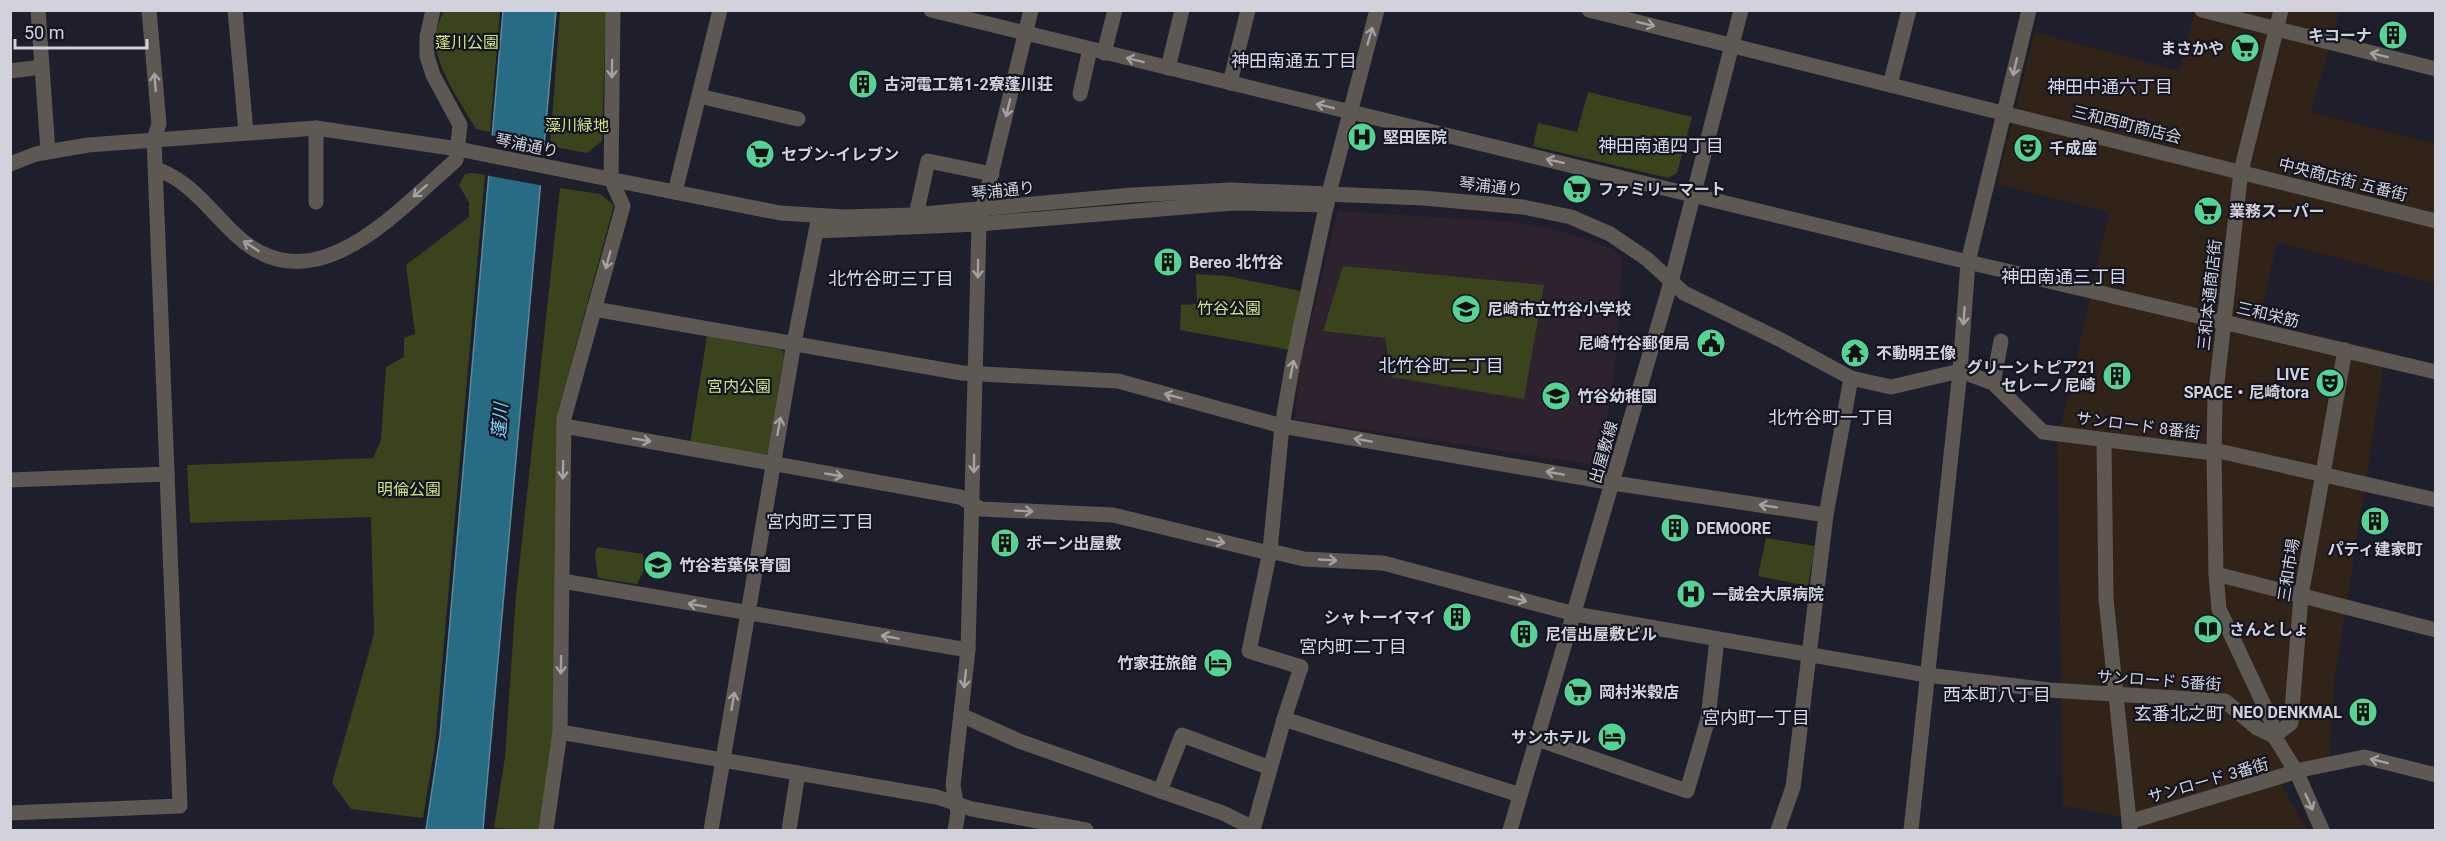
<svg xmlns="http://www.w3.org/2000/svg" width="2446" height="841" font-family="Roboto,'Noto Sans JP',sans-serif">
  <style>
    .commercial { fill: #322318 }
    .education { fill: #2e222f }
    .green { fill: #3b431c }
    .water { fill: #276b85; stroke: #5a8a9f; stroke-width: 1.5 }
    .pier { fill: #1e1e2c }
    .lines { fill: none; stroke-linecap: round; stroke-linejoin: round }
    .minor { stroke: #5e5852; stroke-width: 15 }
    .oneway { stroke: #a3a1a4 }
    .labels { text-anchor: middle; stroke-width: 4.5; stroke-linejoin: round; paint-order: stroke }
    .poi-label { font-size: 16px; font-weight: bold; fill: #d1d2db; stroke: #151522; text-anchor: start }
    .park-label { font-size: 16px; fill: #d0e580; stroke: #151522 }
    .street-label { font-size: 16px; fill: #d1d2db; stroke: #151522 }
    .neighbourhood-label { font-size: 18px; fill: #d7d7eb; stroke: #151522 }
    .water-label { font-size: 18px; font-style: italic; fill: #7cd8fe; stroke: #151522 }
  </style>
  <rect width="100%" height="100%" fill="#1e1e2c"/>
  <path class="commercial" d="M2195 11H2340L2311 112 2435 144V284L2277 242 2260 322 2386 351 2334 685 2329 757 2274 771 2307 830H2126L2124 817 2063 806 2057 445 2109 212 1997 184 2035 32 2179 71Z"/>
  <path class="education" d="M1338 211 1518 222 1561 231 1604 245 1622 256 1616 361 1600 466 1295 419 1299 369Z"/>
  <g class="green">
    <path d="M444 11H500L490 132 476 129C461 103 439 73 435 43 434 32 439 20 444 11Z"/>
    <path d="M560 11H606L602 141 587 153 550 146Z"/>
    <path d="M1588 92 1692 117 1677 173 1668 178 1533 146 1538 123 1577 132Z"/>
    <path d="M472 173 485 175 435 745 423 818 351 809 332 783 374 634 371 517 190 523 187 465 373 458 381 440 386 367 404 357V338L415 334 406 265 469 217V203L459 185 465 174Z"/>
    <path d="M560 188 600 194 614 205 557 415 554 731 539 830 494 828 505 757 516 596Z"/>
    <path d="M1343 266 1544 285 1524 399 1392 377 1385 338 1323 331Z"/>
    <path d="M1196 274 1227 276 1300 291 1290 350 1180 330 1181 305 1197 304Z"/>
    <path d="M707 336 782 350 784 355 768 452 765 456 690 443Z"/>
    <path d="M1766 538 1815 546 1808 586 1758 576Z"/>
    <path d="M597 547 643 554 644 570 637 584 598 578 595 554Z"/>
  </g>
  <path class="water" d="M503 11H556L484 817 483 830H426L440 736Z"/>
  <path class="pier" d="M489 135 547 146 544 186 485 175Z"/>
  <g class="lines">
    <g class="minor">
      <path d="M38 10 48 151"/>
      <path d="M235 10 246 132"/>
      <path d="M931 10 1968 262 2436 372"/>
      <path d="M1589 10 2436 221"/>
      <path d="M2202 10 2436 69"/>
      <path d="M2281 10 2241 171 2215 400 2214 453 2216 574 2219 609 2271 720 2274 736 2297 773 2322 830"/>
      <path d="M1104 53 1115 10"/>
      <path d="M1168 68 1182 10"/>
      <path d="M10 71 42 67"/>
      <path d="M1230 83 1248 10"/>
      <path d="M1890 85 1909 10"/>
      <path d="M1080 94 1090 49"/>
      <path d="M699 96 798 119"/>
      <path d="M10 164 36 154 88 145 316 128 458 149 780 213 844 217 912 215 1132 195 1231 190 1423 198 1523 207 1571 217 1610 234 1647 259 1684 293 1781 340 1851 378 1891 387 1960 371"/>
      <path d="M156 169C191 181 209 210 236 235 314 309 398 210 456 160L460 125 433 75 427 56V37L433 10"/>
      <path d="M675 192 720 10"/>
      <path d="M316 202V128"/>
      <path d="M916 215 928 161 992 174"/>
      <path d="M816 231 979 224 1233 203 1327 205"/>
      <path d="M594 309 962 373 1118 381 1282 426 1613 483 1826 515"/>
      <path d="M1960 371 1993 383 2043 432 2214 453"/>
      <path d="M1993 383 2001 341"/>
      <path d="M564 426 960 497 981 509 1113 515 1269 553"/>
      <path d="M2104 441 2106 599 2130 830"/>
      <path d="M2214 450 2436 500"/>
      <path d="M10 480 167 474"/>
      <path d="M1270 551 1304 559 1383 563 1575 614 1927 675 2049 690 2225 701 2257 728 2274 736 2291 723 2301 596 2345 350"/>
      <path d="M2216 574 2436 630"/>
      <path d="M562 581 968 650"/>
      <path d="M961 715 1019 741 1223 813 1253 828"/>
      <path d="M1284 719 1520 795"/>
      <path d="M560 732 937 797 972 809 1086 830"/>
      <path d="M1537 739 1687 791 1708 719 1717 639"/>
      <path d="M1160 791 1182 735 1270 768"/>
      <path d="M10 813 180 806 154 139 159 124 149 10"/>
      <path d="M2129 822 2305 769 2364 757 2436 775"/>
      <path d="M546 830 560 732 564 418 623 206 611 179 613 10"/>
      <path d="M711 830 794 343 819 216"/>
      <path d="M789 830 798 773"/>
      <path d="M955 830 958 813 953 785 968 650 979 224 1031 10"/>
      <path d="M1253 830 1284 719 1301 667 1249 651 1270 551 1282 426 1293 362 1329 193 1377 10"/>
      <path d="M1510 830 1671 282 1741 10"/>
      <path d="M1778 830 1793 787 1826 515 1851 378"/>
      <path d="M1911 830 1960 371 1968 262 2029 10"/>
    </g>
  </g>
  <defs><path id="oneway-shaft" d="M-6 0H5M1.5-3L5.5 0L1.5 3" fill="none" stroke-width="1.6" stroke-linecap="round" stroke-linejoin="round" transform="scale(1.5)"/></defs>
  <g class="oneway">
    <use href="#oneway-shaft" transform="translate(1646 24) rotate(14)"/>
    <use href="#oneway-shaft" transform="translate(1370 36) rotate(-74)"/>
    <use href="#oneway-shaft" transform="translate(2379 55) rotate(-166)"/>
    <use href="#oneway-shaft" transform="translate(1135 60) rotate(-166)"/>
    <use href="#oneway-shaft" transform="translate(2015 67) rotate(103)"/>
    <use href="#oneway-shaft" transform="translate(612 69) rotate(91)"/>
    <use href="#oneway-shaft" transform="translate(155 82) rotate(-95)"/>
    <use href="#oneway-shaft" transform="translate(1325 106) rotate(-166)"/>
    <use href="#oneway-shaft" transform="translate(1008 108) rotate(104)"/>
    <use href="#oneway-shaft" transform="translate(1555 161) rotate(-167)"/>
    <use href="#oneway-shaft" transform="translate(420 191) rotate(139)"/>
    <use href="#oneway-shaft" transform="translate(251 246) rotate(-147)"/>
    <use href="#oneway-shaft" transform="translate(608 260) rotate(106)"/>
    <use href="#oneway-shaft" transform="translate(978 269) rotate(91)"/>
    <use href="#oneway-shaft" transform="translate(1964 316) rotate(94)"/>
    <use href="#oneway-shaft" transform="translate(1292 369) rotate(-79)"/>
    <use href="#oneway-shaft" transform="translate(1173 396) rotate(-165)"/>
    <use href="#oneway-shaft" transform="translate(779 426) rotate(-80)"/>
    <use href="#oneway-shaft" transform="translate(642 440) rotate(10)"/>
    <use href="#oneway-shaft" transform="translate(1363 440) rotate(-170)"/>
    <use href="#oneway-shaft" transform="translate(974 464) rotate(91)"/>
    <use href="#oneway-shaft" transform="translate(563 470) rotate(91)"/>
    <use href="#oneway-shaft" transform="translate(1555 473) rotate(-170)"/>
    <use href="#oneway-shaft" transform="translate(834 475) rotate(10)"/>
    <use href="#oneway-shaft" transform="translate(1768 506) rotate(-171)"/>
    <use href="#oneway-shaft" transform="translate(1024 511) rotate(3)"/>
    <use href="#oneway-shaft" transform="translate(1216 541) rotate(14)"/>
    <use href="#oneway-shaft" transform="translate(1328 560) rotate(3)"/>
    <use href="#oneway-shaft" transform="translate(1518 599) rotate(15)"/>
    <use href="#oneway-shaft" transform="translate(697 605) rotate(-170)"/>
    <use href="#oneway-shaft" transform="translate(890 637) rotate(-170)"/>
    <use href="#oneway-shaft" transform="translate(561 665) rotate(91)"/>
    <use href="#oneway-shaft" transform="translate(965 679) rotate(96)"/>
    <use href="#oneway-shaft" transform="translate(733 701) rotate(-80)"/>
    <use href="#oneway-shaft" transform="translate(2379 761) rotate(-166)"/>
    <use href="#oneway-shaft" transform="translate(2309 802) rotate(66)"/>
  </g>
  <defs>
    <g id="building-disc" transform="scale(1.5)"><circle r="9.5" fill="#54d395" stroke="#151522"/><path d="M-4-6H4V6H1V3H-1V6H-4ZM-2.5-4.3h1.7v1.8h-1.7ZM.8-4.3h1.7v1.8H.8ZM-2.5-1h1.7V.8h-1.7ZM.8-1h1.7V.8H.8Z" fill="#111"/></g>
    <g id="supermarket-disc" transform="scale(1.5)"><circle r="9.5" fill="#54d395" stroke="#151522"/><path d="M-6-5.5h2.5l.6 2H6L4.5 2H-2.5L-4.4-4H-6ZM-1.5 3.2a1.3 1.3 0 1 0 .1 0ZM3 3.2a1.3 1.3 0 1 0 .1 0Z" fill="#111"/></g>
    <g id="hospital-disc" transform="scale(1.5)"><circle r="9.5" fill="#54d395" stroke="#151522"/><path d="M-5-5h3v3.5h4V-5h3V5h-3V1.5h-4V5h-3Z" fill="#111"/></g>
    <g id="theatre-disc" transform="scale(1.5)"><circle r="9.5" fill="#54d395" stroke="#151522"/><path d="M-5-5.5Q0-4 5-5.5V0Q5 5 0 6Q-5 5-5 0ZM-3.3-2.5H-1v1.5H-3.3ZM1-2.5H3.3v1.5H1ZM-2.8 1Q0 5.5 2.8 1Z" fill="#111"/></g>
    <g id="school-disc" transform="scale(1.5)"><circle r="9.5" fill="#54d395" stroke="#151522"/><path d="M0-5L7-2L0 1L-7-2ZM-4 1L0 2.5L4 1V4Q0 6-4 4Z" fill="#111"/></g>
    <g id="civic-disc" transform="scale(1.5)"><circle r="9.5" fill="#54d395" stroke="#151522"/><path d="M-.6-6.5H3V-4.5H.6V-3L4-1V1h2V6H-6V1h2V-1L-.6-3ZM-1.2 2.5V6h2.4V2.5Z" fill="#111"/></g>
    <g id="temple-disc" transform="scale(1.5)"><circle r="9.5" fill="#54d395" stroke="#151522"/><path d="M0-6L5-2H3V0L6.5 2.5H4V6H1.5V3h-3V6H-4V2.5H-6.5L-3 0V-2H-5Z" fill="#111"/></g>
    <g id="library-disc" transform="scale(1.5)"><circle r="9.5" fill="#54d395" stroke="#151522"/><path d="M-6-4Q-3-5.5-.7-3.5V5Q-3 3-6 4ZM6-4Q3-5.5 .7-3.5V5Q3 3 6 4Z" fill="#111"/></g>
    <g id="hotel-disc" transform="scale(1.5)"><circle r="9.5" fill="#54d395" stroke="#151522"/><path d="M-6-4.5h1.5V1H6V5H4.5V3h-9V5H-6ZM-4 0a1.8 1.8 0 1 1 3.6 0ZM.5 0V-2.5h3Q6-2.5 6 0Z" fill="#111"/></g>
  </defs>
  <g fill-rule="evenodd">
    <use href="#building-disc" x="2393" y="35"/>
    <use href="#supermarket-disc" x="2245" y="48"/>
    <use href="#building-disc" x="863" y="84"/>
    <use href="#hospital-disc" x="1362" y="137"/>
    <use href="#theatre-disc" x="2028" y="148"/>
    <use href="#supermarket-disc" x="760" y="154"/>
    <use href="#supermarket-disc" x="1577" y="189"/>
    <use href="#supermarket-disc" x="2208" y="211"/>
    <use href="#building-disc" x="1168" y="262"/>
    <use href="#school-disc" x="1466" y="309"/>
    <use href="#civic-disc" x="1711" y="343"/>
    <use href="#temple-disc" x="1855" y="353"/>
    <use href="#building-disc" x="2117" y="376"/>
    <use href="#theatre-disc" x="2330" y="383"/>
    <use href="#school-disc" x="1556" y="396"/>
    <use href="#building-disc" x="2375" y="521"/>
    <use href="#building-disc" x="1675" y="528"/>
    <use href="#building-disc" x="1005" y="543"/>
    <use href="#school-disc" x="658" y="565"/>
    <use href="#hospital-disc" x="1691" y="594"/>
    <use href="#building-disc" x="1457" y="617"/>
    <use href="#library-disc" x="2208" y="629"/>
    <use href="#building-disc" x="1524" y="634"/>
    <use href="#hotel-disc" x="1218" y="663"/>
    <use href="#supermarket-disc" x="1578" y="692"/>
    <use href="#building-disc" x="2363" y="712"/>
    <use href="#hotel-disc" x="1612" y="737"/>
  </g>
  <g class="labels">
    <g class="poi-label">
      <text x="2372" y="41" text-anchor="end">キコーナ</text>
      <text x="2224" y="54" text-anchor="end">まさかや</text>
      <text x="884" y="90">古河電工第1-2寮蓬川荘</text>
      <text x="1383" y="143">堅田医院</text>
      <text x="2049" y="154">千成座</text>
      <text x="781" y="160">セブン-イレブン</text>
      <text x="1598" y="195">ファミリーマート</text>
      <text x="2229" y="217">業務スーパー</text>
      <text x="1189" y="268">Bereo 北竹谷</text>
      <text x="1487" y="315">尼崎市立竹谷小学校</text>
      <text x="1690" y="349" text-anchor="end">尼崎竹谷郵便局</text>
      <text x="1876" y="359">不動明王像</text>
      <text x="2096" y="373" text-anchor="end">グリーントピア21<tspan x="2096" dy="18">セレーノ尼崎</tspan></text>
      <text x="2309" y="380" text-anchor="end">LIVE<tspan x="2309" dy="18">SPACE・尼崎tora</tspan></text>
      <text x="1577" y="402">竹谷幼稚園</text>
      <text x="1696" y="534">DEMOORE</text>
      <text x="1026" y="549">ボーン出屋敷</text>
      <text x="2375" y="555" text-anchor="middle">パティ建家町</text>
      <text x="679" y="571">竹谷若葉保育園</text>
      <text x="1712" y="600">一誠会大原病院</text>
      <text x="1436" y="623" text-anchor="end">シャトーイマイ</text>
      <text x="2229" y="635">さんとしょ</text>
      <text x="1545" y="640">尼信出屋敷ビル</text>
      <text x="1197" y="669" text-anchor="end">竹家荘旅館</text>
      <text x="1599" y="698">岡村米穀店</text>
      <text x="2342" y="718" text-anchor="end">NEO DENKMAL</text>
      <text x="1591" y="743" text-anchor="end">サンホテル</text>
    </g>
    <g class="park-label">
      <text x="467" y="48">蓬川公園</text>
      <text x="577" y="131">藻川緑地</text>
      <text x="1229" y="314">竹谷公園</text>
      <text x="739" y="392">宮内公園</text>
      <text x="409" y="495">明倫公園</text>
    </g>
    <g class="street-label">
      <text transform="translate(2127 124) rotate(14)" y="6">三和西町商店会</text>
      <text transform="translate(527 145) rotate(11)" y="6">琴浦通り</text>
      <text transform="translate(2343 179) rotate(14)" y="6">中央商店街 五番街</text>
      <text transform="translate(1491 186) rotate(6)" y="6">琴浦通り</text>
      <text transform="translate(1003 190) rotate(-6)" y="6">琴浦通り</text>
      <text transform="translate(2209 295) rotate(-84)" y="6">三和本通商店街</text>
      <text transform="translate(2268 314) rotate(13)" y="6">三和栄筋</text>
      <text transform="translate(2138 425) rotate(7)" y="6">サンロード 8番街</text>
      <text transform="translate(1603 452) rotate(-74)" y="6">出屋敷線</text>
      <text transform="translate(2288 570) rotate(-81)" y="6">三和市場</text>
      <text transform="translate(2159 680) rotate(4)" y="6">サンロード 5番街</text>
      <text transform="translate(2208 780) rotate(-16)" y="6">サンロード 3番街</text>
    </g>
    <g class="neighbourhood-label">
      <text x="1294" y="67">神田南通五丁目</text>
      <text x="2110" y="93">神田中通六丁目</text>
      <text x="1661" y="152">神田南通四丁目</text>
      <text x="2064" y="283">神田南通三丁目</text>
      <text x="891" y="285">北竹谷町三丁目</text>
      <text x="1441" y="372">北竹谷町二丁目</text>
      <text x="1831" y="424">北竹谷町一丁目</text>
      <text x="820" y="528">宮内町三丁目</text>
      <text x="1353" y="653">宮内町二丁目</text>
      <text x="1997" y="701">西本町八丁目</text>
      <text x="2179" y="720">玄番北之町</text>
      <text x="1756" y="724">宮内町一丁目</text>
    </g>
    <g class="water-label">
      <text transform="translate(500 421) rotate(-86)" y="6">蓬川</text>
    </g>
  </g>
  <rect width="2446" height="841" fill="none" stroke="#d1d2db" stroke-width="24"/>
  <path d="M15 39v9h132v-9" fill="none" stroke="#d1d2db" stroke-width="3"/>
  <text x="24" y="39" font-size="18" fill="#d1d2db" stroke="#151522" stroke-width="4.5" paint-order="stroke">50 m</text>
</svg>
